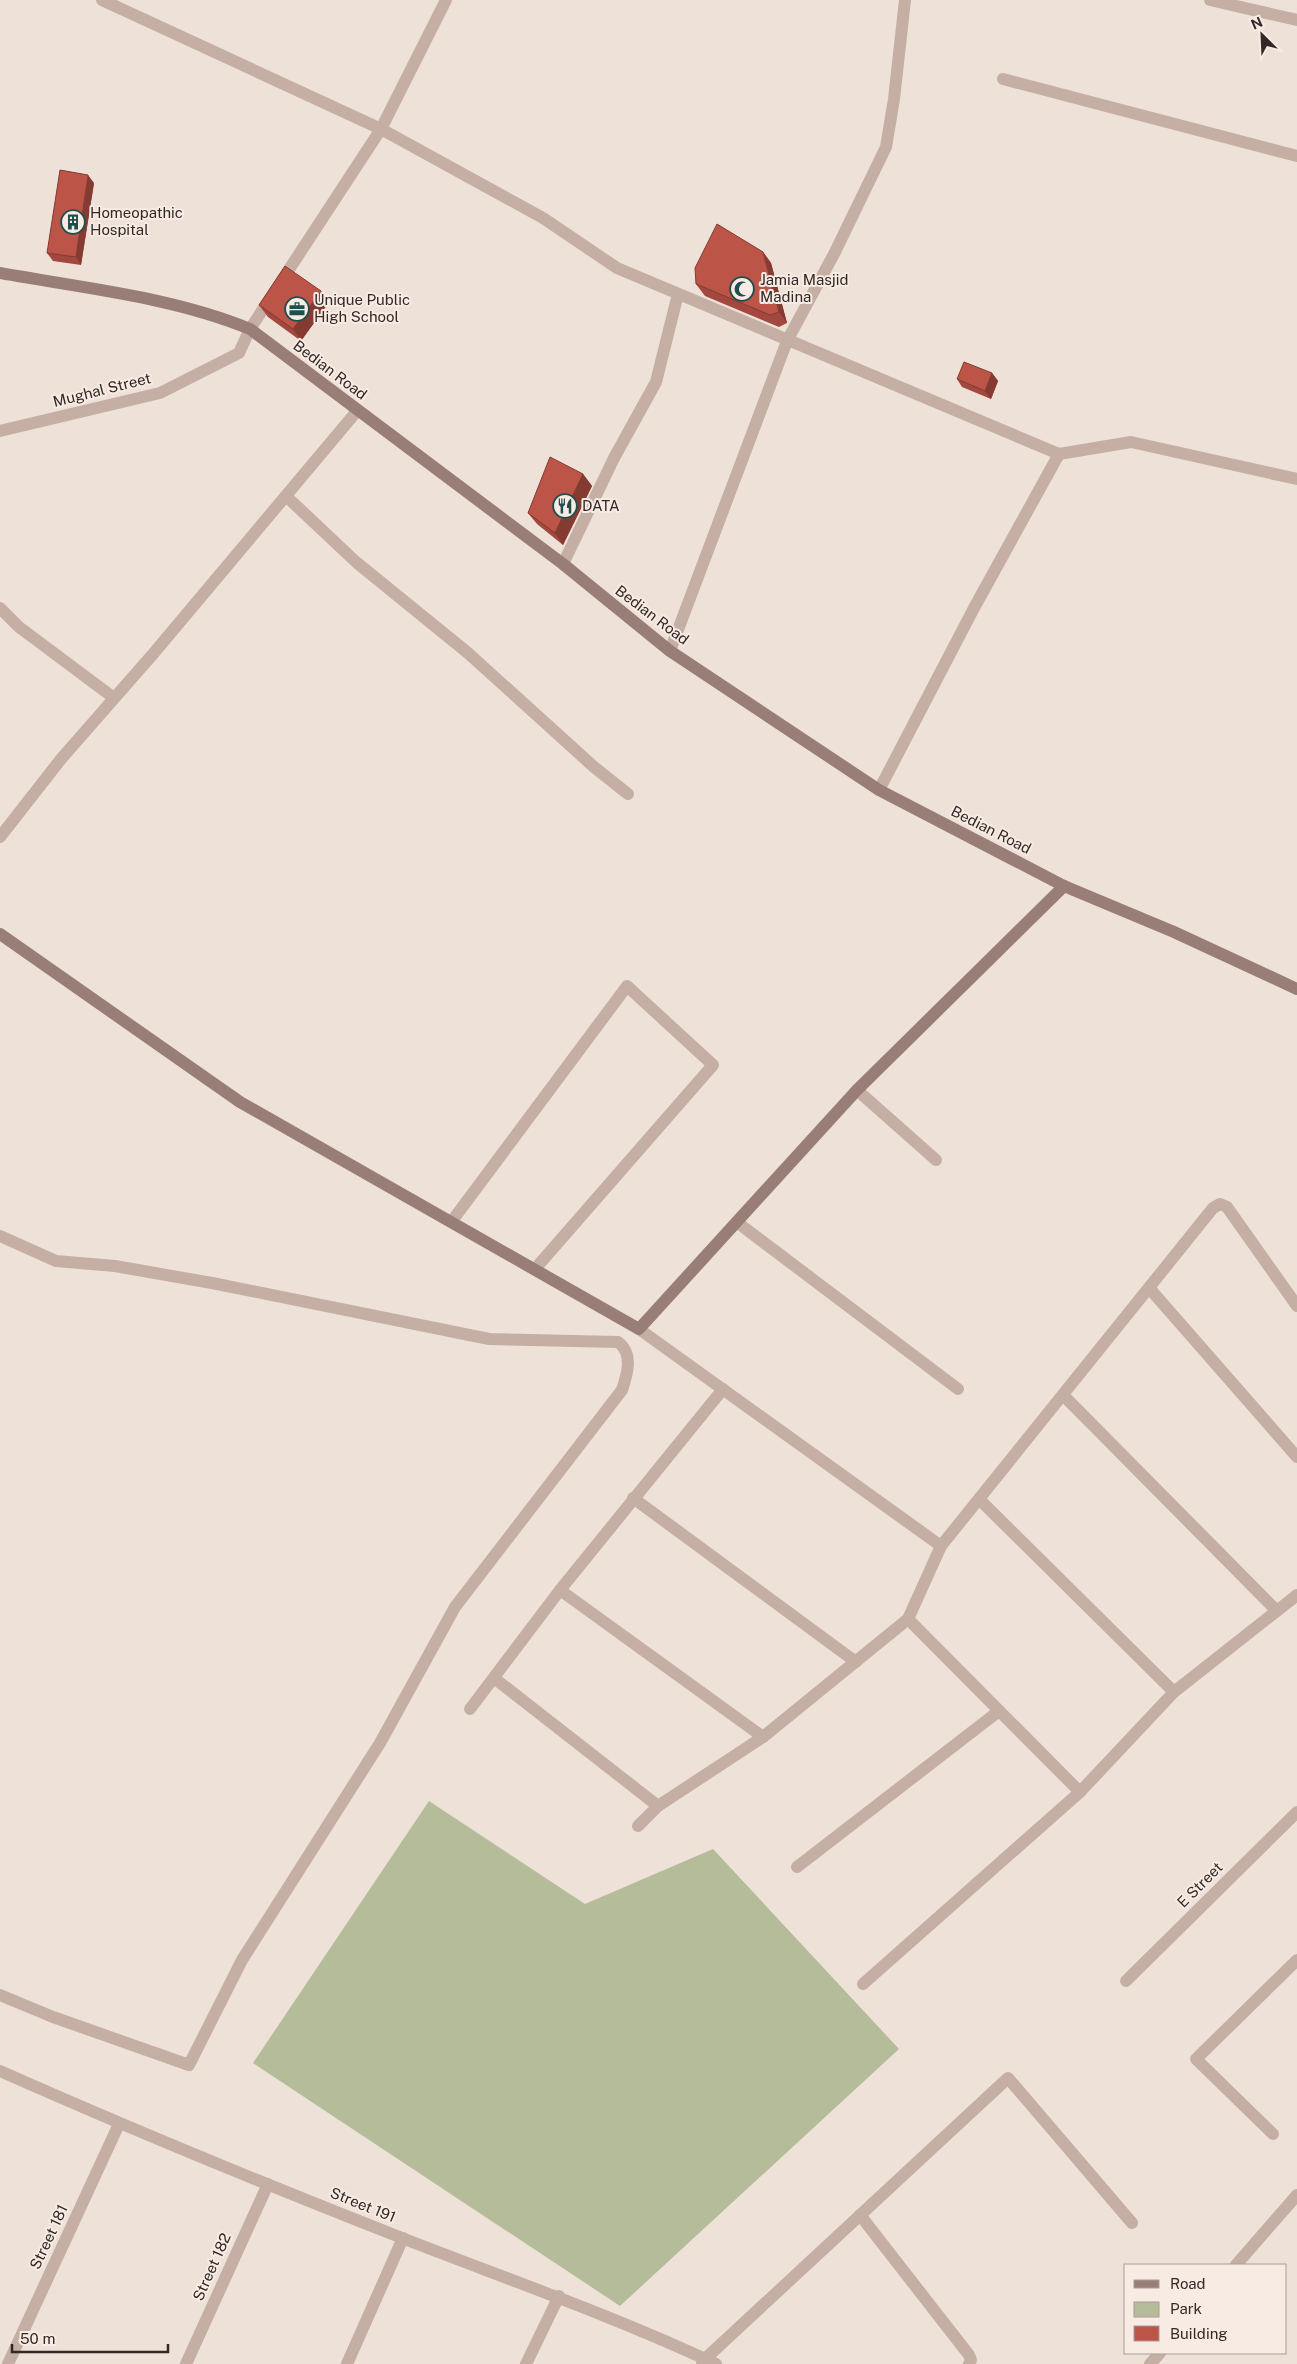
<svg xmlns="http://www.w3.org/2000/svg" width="1297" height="2364" font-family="'Public Sans',sans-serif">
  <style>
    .green { fill: #b5bc99 }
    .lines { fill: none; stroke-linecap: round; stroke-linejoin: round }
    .street { stroke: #c5afa5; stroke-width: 12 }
    .secondary { stroke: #987e77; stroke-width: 12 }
    .wall { fill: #a2483e }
    .shaded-wall { fill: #843b32 }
    .building { fill: #bc5448; stroke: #843b32 }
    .labels { text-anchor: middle; stroke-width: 4; stroke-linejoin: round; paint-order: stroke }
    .poi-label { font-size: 15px; fill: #322826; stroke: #f7ebe3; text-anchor: start }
    .street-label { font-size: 15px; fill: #322826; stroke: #f7ebe3 }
  </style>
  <rect width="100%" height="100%" fill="#eee1d8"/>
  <path class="green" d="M429 1801 585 1904 713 1849 899 2049 620 2306 253 2063Z"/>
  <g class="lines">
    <g class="street">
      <path d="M102 0 381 129 543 218 617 268 1059 454 974 608 879 790"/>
      <path d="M1210 0 1297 20"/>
      <path d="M1003 79 1297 156"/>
      <path d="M0 431 160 393 239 353 250 329 381 129 446 0"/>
      <path d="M1059 454 1131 442 1297 479"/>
      <path d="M287 497 356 562 468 653 594 767 628 794"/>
      <path d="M563 564 614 458 656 382 678 294"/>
      <path d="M0 608 19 627 114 698"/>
      <path d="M670 651 787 341 834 254 886 147 894 99 905 0"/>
      <path d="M0 837 61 759 153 654 357 411"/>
      <path d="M857 1090 936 1160"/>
      <path d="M452 1221 627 986 713 1065 535 1269"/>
      <path d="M738 1223 958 1389"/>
      <path d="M0 1236 56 1261 115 1266 212 1283 489 1339 618 1342C634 1354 627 1375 622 1390L455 1607 380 1743 242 1960 189 2065 53 2017 0 1995"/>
      <path d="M1150 1289 1297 1457"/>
      <path d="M639 1329 941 1546"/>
      <path d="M1063 1395 1276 1610"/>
      <path d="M633 1498 856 1662"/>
      <path d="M979 1499 1174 1692"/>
      <path d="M560 1590 763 1737"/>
      <path d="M908 1619 1080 1792"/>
      <path d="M494 1678 658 1806"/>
      <path d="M470 1709 560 1590 723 1389"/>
      <path d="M638 1826 658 1806 763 1737 908 1619 941 1546 1213 1208 1220 1204 1227 1207 1297 1306"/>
      <path d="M797 1867 999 1711"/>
      <path d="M1126 1981 1297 1812"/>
      <path d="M863 1984 1080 1792 1174 1692 1297 1595"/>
      <path d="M0 2071C133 2130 267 2185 402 2238 507 2279 614 2316 716 2364"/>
      <path d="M1273 2134 1196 2059 1297 1960"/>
      <path d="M860 2215 969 2355 971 2360 969 2364"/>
      <path d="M1236 2265 1297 2195"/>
      <path d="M8 2364 119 2124"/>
      <path d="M186 2364 268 2184"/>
      <path d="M347 2364 403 2238"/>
      <path d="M526 2364 559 2296"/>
      <path d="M702 2364 705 2359 1008 2078 1132 2223"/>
      <path d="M1150 2364 1160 2353"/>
    </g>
    <g class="secondary">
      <path d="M0 273C82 288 173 297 250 329L563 564 670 651 879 790 1064 886 1174 932 1297 989"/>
      <path d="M0 934 240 1102 639 1329 857 1090 1064 886"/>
    </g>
  </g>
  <g class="wall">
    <path d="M94 183 81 265 53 261 47 253Z"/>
    <path d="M763 252 771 263 787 323 779 327 705 296 696 284Z"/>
    <path d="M329 302 301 341 268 317 259 305Z"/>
    <path d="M992 373 998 381 991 399 962 387 957 379Z"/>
    <path d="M583 474 592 486 563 545 537 524 528 513Z"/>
  </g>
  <g class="shaded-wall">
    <path d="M88 175 94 183 81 265 76 257Z"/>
    <path d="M763 252 771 263 787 323 779 312Z"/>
    <path d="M321 291 329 302 301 341 293 329Z"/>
    <path d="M992 373 998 381 991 399 985 391Z"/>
    <path d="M583 474 592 486 563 545 555 533Z"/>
  </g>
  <g class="building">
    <path d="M60 170 88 175 76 257 47 253Z"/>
    <path d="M717 224 763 252 779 312 770 315 696 284 695 268Z"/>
    <path d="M285 266 321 291 293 329 259 305Z"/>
    <path d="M964 362 992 373 985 391 957 379Z"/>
    <path d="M550 457 583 474 555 533 528 513Z"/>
  </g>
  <defs>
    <g id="building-ring" transform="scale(1.25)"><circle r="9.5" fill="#f7ebe3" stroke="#1f4f4c" stroke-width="1.5"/><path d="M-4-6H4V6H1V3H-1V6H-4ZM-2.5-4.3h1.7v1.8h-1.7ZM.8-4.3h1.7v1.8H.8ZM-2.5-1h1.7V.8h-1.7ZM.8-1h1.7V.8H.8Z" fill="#1f4f4c"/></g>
    <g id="mosque-ring" transform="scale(1.25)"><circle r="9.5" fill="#f7ebe3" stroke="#1f4f4c" stroke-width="1.5"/><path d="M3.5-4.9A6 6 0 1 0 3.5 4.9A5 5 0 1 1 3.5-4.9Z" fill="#1f4f4c"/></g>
    <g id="office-ring" transform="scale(1.25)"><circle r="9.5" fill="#f7ebe3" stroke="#1f4f4c" stroke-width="1.5"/><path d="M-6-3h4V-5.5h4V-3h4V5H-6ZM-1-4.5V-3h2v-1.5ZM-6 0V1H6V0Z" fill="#1f4f4c"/></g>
    <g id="restaurant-ring" transform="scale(1.25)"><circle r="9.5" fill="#f7ebe3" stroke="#1f4f4c" stroke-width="1.5"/><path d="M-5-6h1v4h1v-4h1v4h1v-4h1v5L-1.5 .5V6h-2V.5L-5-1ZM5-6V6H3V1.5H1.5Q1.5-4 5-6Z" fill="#1f4f4c"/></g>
  </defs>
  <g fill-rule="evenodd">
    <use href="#building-ring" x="73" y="222"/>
    <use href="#mosque-ring" x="742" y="289"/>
    <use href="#office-ring" x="297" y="309"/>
    <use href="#restaurant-ring" x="565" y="506"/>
  </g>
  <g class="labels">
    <g class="poi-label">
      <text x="90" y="218">Homeopathic<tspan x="90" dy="17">Hospital</tspan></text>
      <text x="760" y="285">Jamia Masjid<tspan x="760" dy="17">Madina</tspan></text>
      <text x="314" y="305">Unique Public<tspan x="314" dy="17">High School</tspan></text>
      <text x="582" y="511">DATA</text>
    </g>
    <g class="street-label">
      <text transform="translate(330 370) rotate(37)" y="5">Bedian Road</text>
      <text transform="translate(102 390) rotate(-14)" y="5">Mughal Street</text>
      <text transform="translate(652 615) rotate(37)" y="5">Bedian Road</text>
      <text transform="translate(991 830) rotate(27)" y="5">Bedian Road</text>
      <text transform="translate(1200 1885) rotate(-45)" y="5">E Street</text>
      <text transform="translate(363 2205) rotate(22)" y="5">Street 191</text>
      <text transform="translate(49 2237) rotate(-65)" y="5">Street 181</text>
      <text transform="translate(212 2267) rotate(-66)" y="5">Street 182</text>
    </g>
  </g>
  <rect x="1124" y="2264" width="162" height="90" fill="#f7ebe3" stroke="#a89d97"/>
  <rect x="1134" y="2280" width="25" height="8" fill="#987e77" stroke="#a89d97"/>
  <text x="1170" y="2289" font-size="15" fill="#322826">Road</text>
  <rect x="1134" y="2302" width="25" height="15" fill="#b5bc99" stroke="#a89d97"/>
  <text x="1170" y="2314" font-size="15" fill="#322826">Park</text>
  <rect x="1134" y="2326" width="25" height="15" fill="#bc5448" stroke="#a89d97"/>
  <text x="1170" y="2339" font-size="15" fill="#322826">Building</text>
  <g transform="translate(1262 35) rotate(336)" stroke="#f7ebe3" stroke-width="4" paint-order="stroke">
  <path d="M0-4L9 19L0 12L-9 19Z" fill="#322826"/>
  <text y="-8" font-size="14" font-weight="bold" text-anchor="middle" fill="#322826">N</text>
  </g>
  <path d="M12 2344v8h156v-8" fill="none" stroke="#322826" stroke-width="2.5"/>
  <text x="20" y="2344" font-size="15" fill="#322826" stroke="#f7ebe3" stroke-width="4" paint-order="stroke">50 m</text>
</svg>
